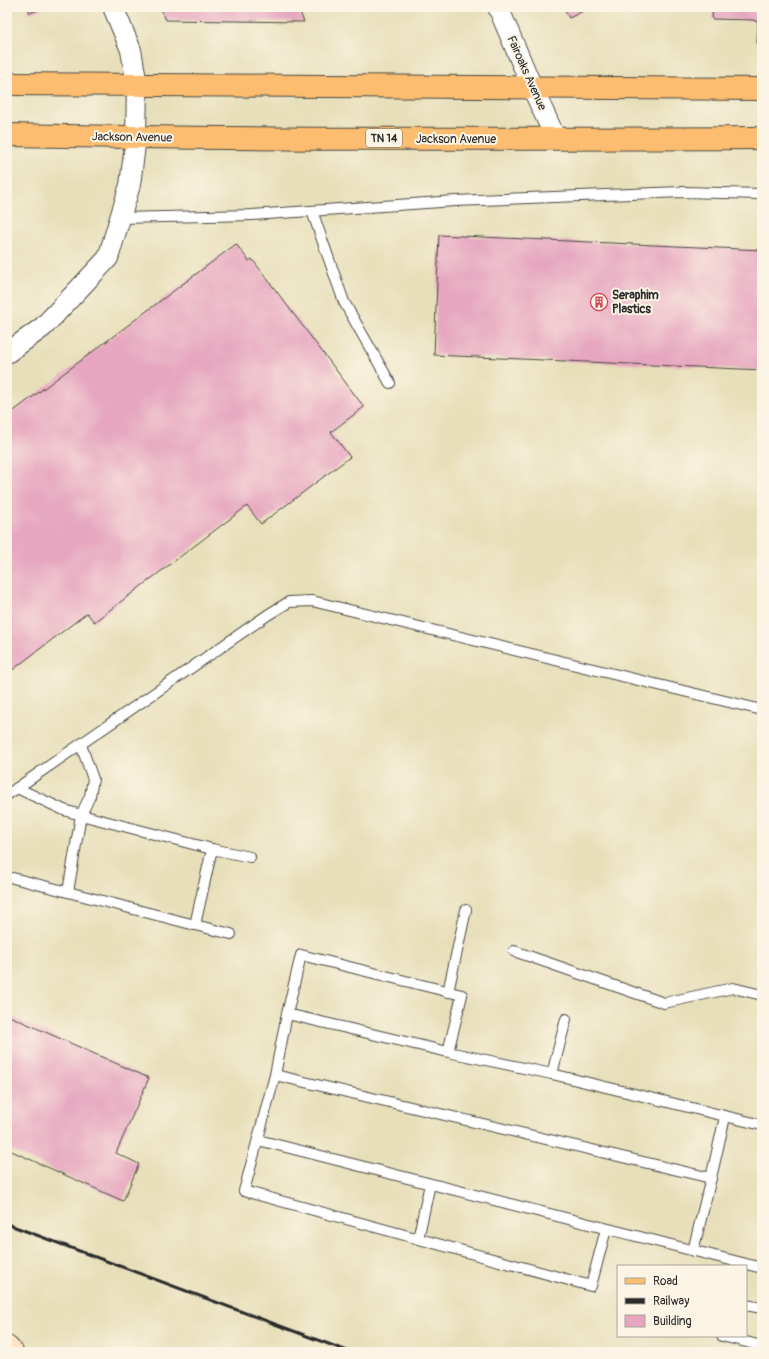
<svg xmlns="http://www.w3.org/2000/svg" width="769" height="1359" font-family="Pangolin,sans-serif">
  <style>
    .building { fill: #e6a6bf }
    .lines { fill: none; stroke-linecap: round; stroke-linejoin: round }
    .service-casing { stroke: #474640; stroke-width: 12 }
    .minor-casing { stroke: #474640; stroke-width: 22 }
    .secondary-casing { stroke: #474640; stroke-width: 24 }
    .primary-casing { stroke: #474640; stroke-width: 24 }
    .service { stroke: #fff; stroke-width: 10 }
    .minor { stroke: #fff; stroke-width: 20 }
    .secondary { stroke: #fee5c5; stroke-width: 22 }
    .primary { stroke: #fcbd6f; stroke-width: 22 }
    .rail { stroke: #2b2b2b; stroke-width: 3 }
    .labels { text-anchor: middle; stroke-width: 4; stroke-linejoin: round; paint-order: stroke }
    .shield { fill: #fcf5e5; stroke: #6a6863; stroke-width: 1 }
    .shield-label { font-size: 11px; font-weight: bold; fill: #2b2b2b }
    .street-label { font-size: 12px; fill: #2b2b2b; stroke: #fcf5e5 }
    .poi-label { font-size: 12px; font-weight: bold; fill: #2b2b2b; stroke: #fcf5e5; text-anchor: start }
  </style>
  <rect width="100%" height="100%" fill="#fcf5e5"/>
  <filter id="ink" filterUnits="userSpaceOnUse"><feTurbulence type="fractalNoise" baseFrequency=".025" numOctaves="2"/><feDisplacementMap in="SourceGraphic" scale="8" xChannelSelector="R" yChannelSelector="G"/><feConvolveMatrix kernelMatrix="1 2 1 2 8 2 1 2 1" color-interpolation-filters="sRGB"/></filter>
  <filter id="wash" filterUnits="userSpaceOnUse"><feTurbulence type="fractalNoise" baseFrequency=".012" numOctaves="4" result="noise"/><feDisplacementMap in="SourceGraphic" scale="16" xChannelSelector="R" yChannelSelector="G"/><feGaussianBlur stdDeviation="0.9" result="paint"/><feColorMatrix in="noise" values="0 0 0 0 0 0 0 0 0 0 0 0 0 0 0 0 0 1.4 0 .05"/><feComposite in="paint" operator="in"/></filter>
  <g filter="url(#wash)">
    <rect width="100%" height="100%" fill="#e7dfba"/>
    <g id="blocks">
      <g class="building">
        <path d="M28 7H45L30 13Z"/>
        <path d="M160 7H298L304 22 166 20Z"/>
        <path d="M563 7H591L569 18Z"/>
        <path d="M713 7H762V43H757L758 21H754V20L712 19Z"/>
        <path d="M439 235 762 250V370L434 355Z"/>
        <path d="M236 244 249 261 252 259 364 407 331 432 350 457 261 524 247 506 94 622 87 613 7 674V416Z"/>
        <path d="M7 1015 149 1078 116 1153 139 1164 123 1201 7 1149Z"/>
      </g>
    </g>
  </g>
  <g filter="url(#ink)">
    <use href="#blocks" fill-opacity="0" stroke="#474640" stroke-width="1"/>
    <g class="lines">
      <g class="service-casing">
        <g id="service">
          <path d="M312 211 344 302 390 383"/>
          <path d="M120 218 252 215 455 201 682 192 762 194"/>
          <path d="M17 788 64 810 81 815 212 849 195 925 68 892 81 815 90 796 93 779 81 745"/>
          <path d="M7 795 269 614 289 602 312 601 762 710"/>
          <path d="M212 849 250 857"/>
          <path d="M13 878 68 892"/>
          <path d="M195 925 231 934"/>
          <path d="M514 951 664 1003 733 988 762 995"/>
          <path d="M448 992 466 910"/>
          <path d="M448 1052 462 995 301 955 287 1014 448 1052 552 1074 762 1125"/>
          <path d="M552 1074 566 1019"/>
          <path d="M275 1075 287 1014"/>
          <path d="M258 1140 762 1268"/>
          <path d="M711 1178 725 1117"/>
          <path d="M606 1229 591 1286 244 1191 275 1075 711 1178 693 1251"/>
          <path d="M418 1239 430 1184"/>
          <path d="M746 1305 762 1308"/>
          <path d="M722 1336 762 1346"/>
        </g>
      </g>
      <g class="minor-casing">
        <g id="minor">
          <path d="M498 7 532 87 556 139"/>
          <path d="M7 353 43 327 108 258 130 185 136 137 137 85 131 50 113 7"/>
        </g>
      </g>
      <g class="secondary-casing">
        <path id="secondary" d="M7 1347 12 1352"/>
      </g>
      <g class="primary-casing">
        <g id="primary">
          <path d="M7 84 762 89"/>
          <path d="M7 135C259 140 510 139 762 138"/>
        </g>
      </g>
      <use href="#service" class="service"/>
      <use href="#minor" class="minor"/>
      <use href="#secondary" class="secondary"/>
      <use href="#primary" class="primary"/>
      <path class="rail" d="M7 1224 350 1352"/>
    </g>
  </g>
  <defs>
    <g id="building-ring" transform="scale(0.9)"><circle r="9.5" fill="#fcf5e5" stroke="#d1495b" stroke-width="1.5"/><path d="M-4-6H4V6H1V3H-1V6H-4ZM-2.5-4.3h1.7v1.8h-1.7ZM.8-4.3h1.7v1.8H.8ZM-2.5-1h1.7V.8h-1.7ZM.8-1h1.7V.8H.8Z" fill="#d1495b"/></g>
  </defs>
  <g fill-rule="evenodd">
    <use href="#building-ring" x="599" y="302"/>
  </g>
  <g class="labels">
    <rect class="shield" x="366" y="129" width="36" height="18" rx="3"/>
    <g class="shield-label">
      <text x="384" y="142">TN 14</text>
    </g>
    <g class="street-label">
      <text transform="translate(527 73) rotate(66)" y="4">Fairoaks Avenue</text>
      <text transform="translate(132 137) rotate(1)" y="4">Jackson Avenue</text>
      <text x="456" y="143">Jackson Avenue</text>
    </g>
    <g class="poi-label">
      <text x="612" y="299">Seraphim<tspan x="612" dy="14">Plastics</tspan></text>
    </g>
  </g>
  <rect width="769" height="1359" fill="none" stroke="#fcf5e5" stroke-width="24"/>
  <rect x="617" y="1265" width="130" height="72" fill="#fcf5e5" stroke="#a8a49b"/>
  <rect x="625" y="1278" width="20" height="6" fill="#fcbd6f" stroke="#a8a49b"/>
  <text x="653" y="1285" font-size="12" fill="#2b2b2b">Road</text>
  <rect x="625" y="1298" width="20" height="6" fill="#2b2b2b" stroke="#a8a49b"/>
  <text x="653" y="1305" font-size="12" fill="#2b2b2b">Railway</text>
  <rect x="625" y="1315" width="20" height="12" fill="#e6a6bf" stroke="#a8a49b"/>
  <text x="653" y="1325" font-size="12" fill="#2b2b2b">Building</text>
</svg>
